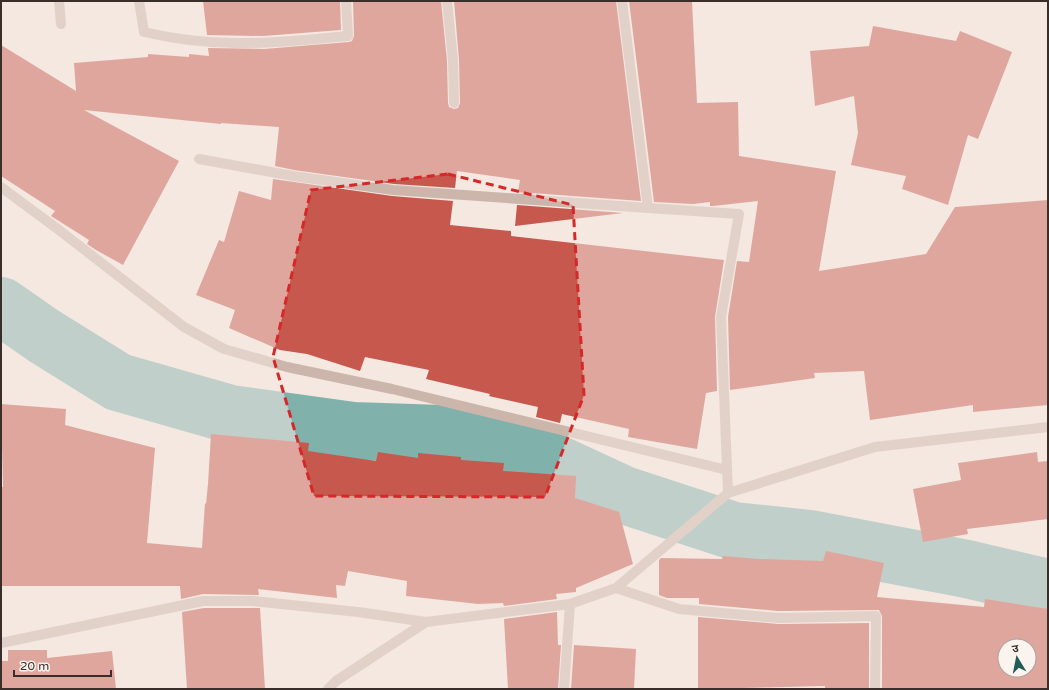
<svg xmlns="http://www.w3.org/2000/svg" width="1049" height="690" font-family="'Varela Round','Noto Sans Devanagari',sans-serif">
  <style>
    .lines { fill: none; stroke-linecap: round; stroke-linejoin: round }
    .river { stroke: #80b1ab; stroke-width: 58 }
    .building { fill: #c6584d; fill-rule: evenodd }
    .minor { stroke: #ccb6ac; stroke-width: 10 }
    .marked { fill: none; stroke: #d62828; stroke-width: 3; stroke-dasharray: 8 5; stroke-linejoin: round }
  </style>
  <rect width="100%" height="100%" fill="#f4e8e1"/>
  <g class="lines">
    <path class="river" d="M1 306 44 336 118 382 230 414 353 431 442 434 531 452 624 495 734 531 810 539 967 569 1048 588"/>
  </g>
  <g class="building">
    <path d="M203 1H340L341 30 263 36 207 35Z"/>
    <path d="M353 1H441L447 61 448 103 449 107 454 109 458 108 460 103 459 60 454 1H616L641 201 518 192 520 180 457 171 455 188 394 184 294 170 275 166 279 127 221 123V124L84 110 179 161 123 265 96 250 87 244 89 240 51 216 55 211 1 176V45L76 91 74 63 148 57V54L189 57V54L209 56 208 48 264 49 349 42 352 41 354 36Z"/>
    <path d="M629 1H692L697 103 738 102 739 156 836 171 819 271 926 254 955 207 1048 200V405L973 412V405L870 420 864 371 814 373 815 378 730 390 728 317 737 261 749 262 758 201 713 206H710V202L693 204 654 202Z"/>
    <path d="M873 26 956 41 960 31 1012 52 978 139 968 135 948 205 902 189 906 176 851 165 858 133 854 96 815 106 810 51 869 46Z"/>
    <path d="M273 179 392 196 453 201 450 225 511 231V236L724 260 715 317 717 391 706 393 697 449 628 437 629 429 562 414 560 423 536 417 538 407 489 396 490 394 426 379 429 370 365 357 360 371 307 354 280 350 229 328 235 310 196 295 219 240 224 242 239 191 271 200Z"/>
    <path d="M517 205 623 213 515 226Z"/>
    <path d="M1 404 66 409 65 425 155 448 147 543 202 548 205 503 206 504 208 484 211 434 309 443 308 451 376 461 378 452 418 458V453L461 457V460L504 463 503 471 576 476 575 498 619 512 633 564 576 588V592L556 594 557 599 504 606 503 603 478 604 406 596 407 581 348 571 345 586 336 585 337 598 258 589 259 595 203 594 181 599 180 586H1V487H3Z"/>
    <path d="M1037 452 1038 462 1048 461V519L967 529 968 534 923 542 913 489 961 480 958 463Z"/>
    <path d="M826 551 884 563 877 597 984 607 985 599 1048 609V689H882V616L879 610 778 611 699 604V598H667L659 595V560L661 558 722 559 723 556 758 559 823 561ZM1005 646H1029V670H1005Z"/>
    <path d="M204 608H260L265 689H187L182 612Z"/>
    <path d="M557 612 558 645H561L558 689H508L504 619Z"/>
    <path d="M698 617 778 624 869 623V689H825V686L742 688V689H698Z"/>
    <path d="M574 645 636 649 634 689H571Z"/>
    <path d="M8 650H47V658L112 651 116 689H1V661H8Z"/>
  </g>
  <g class="lines">
    <g class="minor">
      <path d="M59 1 61 24"/>
      <path d="M139 1 144 32C174 39 205 43 235 43 273 44 311 39 348 36L346 1"/>
      <path d="M447 1 453 61 454 103"/>
      <path d="M199 159 293 176 393 190 648 208 622 1"/>
      <path d="M1 187 59 230 184 327 224 349 287 367 392 389 727 470"/>
      <path d="M648 208 739 214 721 317 728 493 875 447 1048 427"/>
      <path d="M616 588 679 609 778 618 876 616 875 689"/>
      <path d="M1 643 203 601H253L358 612 426 622 570 604 616 588 728 493"/>
      <path d="M328 689 336 681 426 622"/>
      <path d="M564 689 570 604"/>
    </g>
  </g>
  <path d="M0 0H1049V690H0ZM448 174 573 205 584 395 545 497 314 496 273 357 311 190Z" fill="#f4e8e1" fill-opacity=".55" fill-rule="evenodd"/>
  <path class="marked" d="M448 174 573 205 584 395 545 497 314 496 273 357 311 190Z"/>
  <rect width="1049" height="690" fill="none" stroke="#3a2e2b" stroke-width="4"/>
  <g transform="translate(1017 658) rotate(350)"><circle r="19" fill="#fbf3ee" stroke="#aea4a0"/>
  <path d="M0-3L7 15L0 10L-7 15Z" fill="#205d57"/>
  <text y="-6" font-size="11" font-weight="bold" text-anchor="middle" fill="#3a2e2b">उ</text>
  </g>
  <path d="M14 670v6h97v-6" fill="none" stroke="#3a2e2b" stroke-width="2"/>
  <text x="20" y="670" font-size="12" fill="#3a2e2b" stroke="#fbf3ee" stroke-width="3" paint-order="stroke">20 m</text>
</svg>
